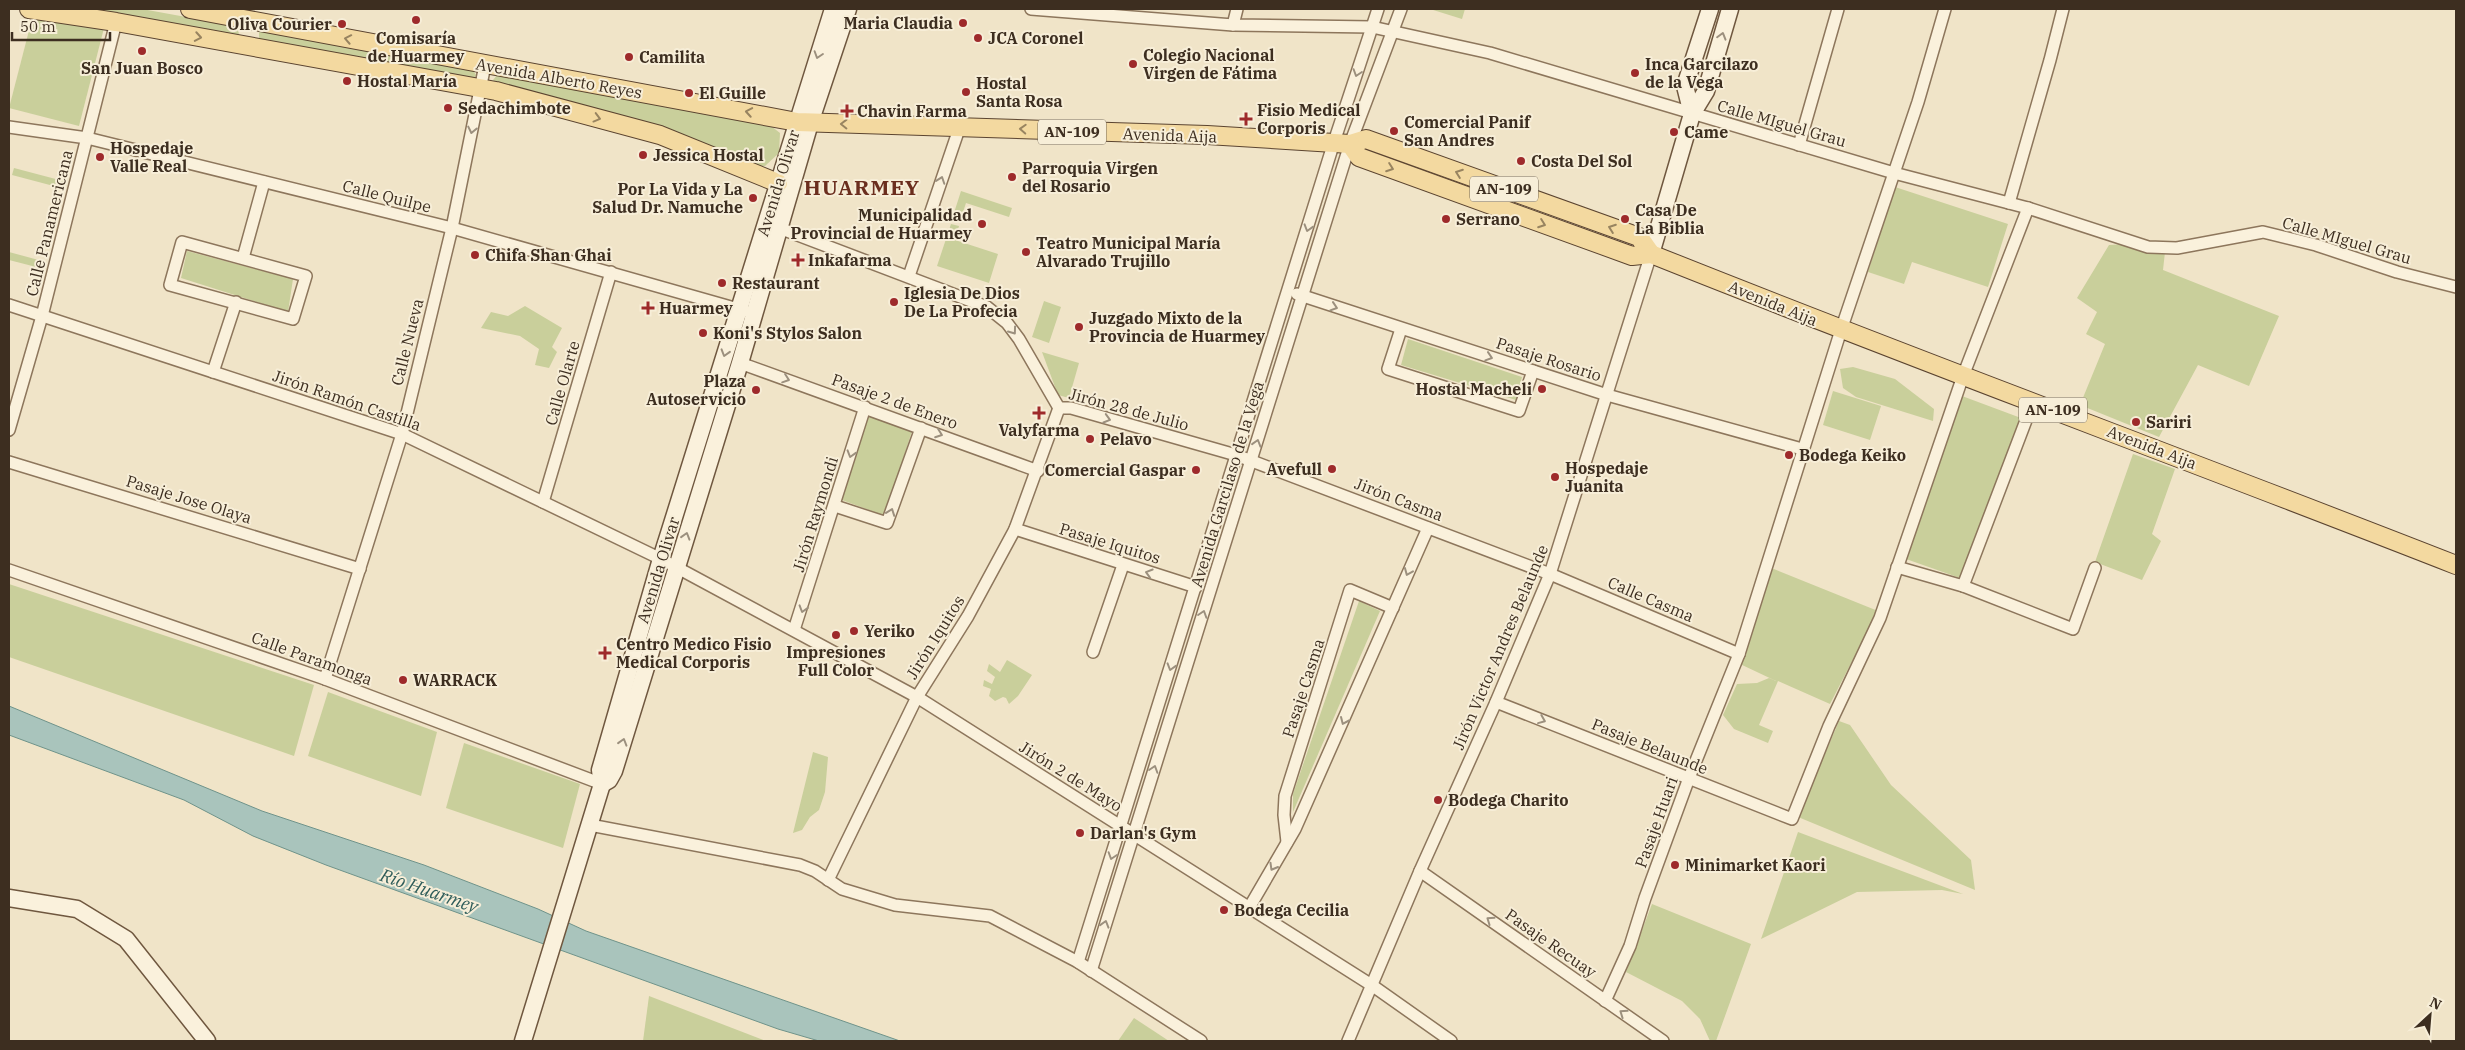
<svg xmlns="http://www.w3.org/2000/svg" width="2465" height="1050" font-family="'IBM Plex Serif',serif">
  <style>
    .green { fill: #c9cf9b }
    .water { fill: #a9c4bc; stroke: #6f938a }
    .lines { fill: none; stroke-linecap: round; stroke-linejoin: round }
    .street-casing { stroke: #8d765c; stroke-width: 14 }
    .secondary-casing { stroke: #6f573f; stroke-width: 19 }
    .primary-casing { stroke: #5b4430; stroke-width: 20 }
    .street { stroke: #faf1dc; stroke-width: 11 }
    .secondary { stroke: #faf1dc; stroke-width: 16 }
    .primary { stroke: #f3d9a0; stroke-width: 18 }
    .oneway { stroke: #9c907e }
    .oneway2 { stroke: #988460 }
    .poi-dot { fill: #9e2a2b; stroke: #f7eed8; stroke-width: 2 }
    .labels { text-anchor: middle; stroke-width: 4; stroke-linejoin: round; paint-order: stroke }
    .shield { fill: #f7eed8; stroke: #756857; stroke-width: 1 }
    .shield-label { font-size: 15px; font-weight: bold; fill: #3d2e20 }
    .poi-label { font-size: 16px; font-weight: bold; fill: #3d2e20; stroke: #f7eed8; text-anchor: start }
    .street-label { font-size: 16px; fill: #3d2e20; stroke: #f7eed8 }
    .water-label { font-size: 18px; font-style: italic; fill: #2f5d5a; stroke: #f7eed8 }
    .district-label { font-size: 21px; font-weight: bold; letter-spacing: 1px; fill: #6b2e1e; stroke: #f7eed8 }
  </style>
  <rect width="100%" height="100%" fill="#f0e4c8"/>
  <g class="green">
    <path d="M74 9H142L230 25 238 28 239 35 229 38Z"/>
    <path d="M1430 9H1465L1462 19Z"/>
    <path d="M33 15 104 28 79 126 9 108Z"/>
    <path d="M267 29 473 70 476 75 472 81 259 39V32Z"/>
    <path d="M498 74 762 119 780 133 779 153 765 166H753L497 85 493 80Z"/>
    <path d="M14 168 67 182 65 189 12 175Z"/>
    <path d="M1895 187 2008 224 1988 287 1912 262 1904 284 1868 272Z"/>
    <path d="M961 191 1012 208 1009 217 966 203 961 218 953 216Z"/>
    <path d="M951 224 959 226 955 240 998 254 989 283 937 266Z"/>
    <path d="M2127 244 2165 252 2163 270 2279 316 2249 386 2198 365 2159 437 2080 405 2105 344 2086 334 2097 312 2077 298 2109 245Z"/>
    <path d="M187 251 293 279 288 312 181 278Z"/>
    <path d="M9 252 46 262 44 269 9 260Z"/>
    <path d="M1044 301 1061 307 1049 343 1032 337Z"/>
    <path d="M525 306 562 328 552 347 557 352 549 368 535 365 539 349 520 336 481 328 491 312 508 316Z"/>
    <path d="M1408 339 1522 377 1516 400 1401 365Z"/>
    <path d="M1042 352 1079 363 1069 398 1058 395Z"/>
    <path d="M1853 367 1895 379 1934 409 1933 421 1856 397 1843 388 1840 369Z"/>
    <path d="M1833 391 1881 406 1870 440 1823 425Z"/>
    <path d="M1962 396 2021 418 1960 578 1906 559Z"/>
    <path d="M867 415 912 431 885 516 842 500Z"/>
    <path d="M2133 454 2175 469 2152 534 2161 541 2142 580 2095 562Z"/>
    <path d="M1769 567 1878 611 1830 704 1778 681 1759 725 1773 731 1768 743 1734 729 1723 715 1737 684 1757 683 1769 678 1776 681 1740 664Z"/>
    <path d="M9 584 314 685 294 756 9 657Z"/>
    <path d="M1359 601 1380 611 1293 812V794Z"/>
    <path d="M1007 660 1032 675 1018 696 1009 704 1006 698 1003 697 995 701 989 696 991 689 983 686 984 680 992 684 995 677 987 671 989 664 1000 672Z"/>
    <path d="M328 692 437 732 421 796 308 756Z"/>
    <path d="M1839 721 1850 725 1891 785 1971 860 1975 890 1798 817Z"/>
    <path d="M464 743 580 784 563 848 446 808Z"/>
    <path d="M813 752 828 757 825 792 819 810 810 817 802 830 793 833Z"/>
    <path d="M1798 832 1963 894 1942 890 1857 892 1761 939Z"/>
    <path d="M1652 904 1751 944 1716 1041H1710L1700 1019 1682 1001 1626 972Z"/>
    <path d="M649 996 766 1041H643Z"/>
    <path d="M1134 1018 1169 1041H1118Z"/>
  </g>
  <path class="water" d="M9 706 262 811 424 865 538 909 586 931 900 1041H819L778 1029 326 865 253 836 184 800 9 735Z"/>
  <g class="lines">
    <g class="street-casing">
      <g id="street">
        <path d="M1031 9 1233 25 1372 27 1490 53 1894 173 2028 208 2148 247 2177 248 2263 232 2316 245 2397 272 2456 287"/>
        <path d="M1233 25 1237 9"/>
        <path d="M9 127 87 138 452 228 745 311"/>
        <path d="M1799 145 1838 9"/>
        <path d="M2009 203 2050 60 2063 9"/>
        <path d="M774 226 987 307 1007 323 1019 339 1059 408"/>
        <path d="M182 242 306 276 293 319 170 285Z"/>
        <path d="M243 258 264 182"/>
        <path d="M909 276 960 126"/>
        <path d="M1297 294 1607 395 1802 449"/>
        <path d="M9 305 402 434 661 559 917 697 1373 986 1451 1041"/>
        <path d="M1401 329 1388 369 1519 411 1533 371"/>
        <path d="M740 363 1038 471"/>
        <path d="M213 372 236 302"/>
        <path d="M1059 408H1071L1236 455 1550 574 1739 654"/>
        <path d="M9 430 42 316 116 22"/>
        <path d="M9 462 360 569"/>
        <path d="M543 502 611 272"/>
        <path d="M835 506 887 523 921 428"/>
        <path d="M1015 529 1196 587"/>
        <path d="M1897 567 1963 586 2033 402"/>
        <path d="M9 570 325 679 602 784"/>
        <path d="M1963 586 2073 629 2095 568"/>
        <path d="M794 630 865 407"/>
        <path d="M1093 652 1123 565"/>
        <path d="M325 679 402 434 452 228 485 65"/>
        <path d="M1496 702 1792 819 1829 726 1880 618 1963 376 2028 208"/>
        <path d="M590 825 800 865 815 871 842 889 895 905 990 916 1078 962 1201 1041"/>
        <path d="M1287 842 1284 815 1285 796 1350 590 1393 608"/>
        <path d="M1420 871 1663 1041"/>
        <path d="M828 880 917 697 968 616 1015 529 1059 408"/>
        <path d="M1249 908 1295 829 1428 528"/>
        <path d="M1078 962 1334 142 1378 9"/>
        <path d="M1091 971 1350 144 1401 9"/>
        <path d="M1605 1001 1630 946 1645 898 1689 778 1739 654 1841 330 1918 102 1945 9"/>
        <path d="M1348 1041 1420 871 1496 702 1550 574 1651 254"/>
      </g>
    </g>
    <g class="secondary-casing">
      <g id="secondary">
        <path d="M1692 114 1685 86 1710 9"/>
        <path d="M1651 254 1692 114 1706 91 1730 9"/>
        <path d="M602 784 609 780 614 771 740 363 810 123 848 9"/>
        <path d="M9 898 77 909 126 939 207 1041"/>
        <path d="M523 1041 602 784 600 770 661 559 833 9"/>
      </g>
    </g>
    <g class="primary-casing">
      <g id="primary">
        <path d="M29 9 116 22 496 91 660 135 778 183"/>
        <path d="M190 9 797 122 1207 135 1350 144 1366 139 1639 237 1651 254"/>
        <path d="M1350 144 1359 157 1632 256 1651 254C1918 361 2188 460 2456 565"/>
      </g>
    </g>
    <use href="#street" class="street"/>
    <use href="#secondary" class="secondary"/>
    <use href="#primary" class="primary"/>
  </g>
  <defs><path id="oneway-chevron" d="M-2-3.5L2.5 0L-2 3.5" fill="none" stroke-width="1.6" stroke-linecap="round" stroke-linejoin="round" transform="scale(1.25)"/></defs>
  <g class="oneway">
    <use href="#oneway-chevron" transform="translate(1722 36) rotate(-74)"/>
    <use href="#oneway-chevron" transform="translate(818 55) rotate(108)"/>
    <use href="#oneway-chevron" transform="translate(1357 73) rotate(108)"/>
    <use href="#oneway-chevron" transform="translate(472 130) rotate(102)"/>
    <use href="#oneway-chevron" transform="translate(941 180) rotate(-71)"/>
    <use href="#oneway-chevron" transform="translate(1308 228) rotate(107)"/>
    <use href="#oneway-chevron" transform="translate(1334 307) rotate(18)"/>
    <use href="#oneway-chevron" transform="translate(1013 331) rotate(54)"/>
    <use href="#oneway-chevron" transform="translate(725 353) rotate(107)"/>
    <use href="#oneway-chevron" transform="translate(1489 357) rotate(18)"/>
    <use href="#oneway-chevron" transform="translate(786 379) rotate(19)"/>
    <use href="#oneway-chevron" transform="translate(1107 419) rotate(16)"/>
    <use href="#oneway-chevron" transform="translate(939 434) rotate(20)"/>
    <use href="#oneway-chevron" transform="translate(1257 443) rotate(-73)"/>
    <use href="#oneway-chevron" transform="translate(851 454) rotate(107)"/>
    <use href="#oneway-chevron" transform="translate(891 512) rotate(-70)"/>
    <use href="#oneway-chevron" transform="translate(686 536) rotate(-73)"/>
    <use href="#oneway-chevron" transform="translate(1408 572) rotate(113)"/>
    <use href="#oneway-chevron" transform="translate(1149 573) rotate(-163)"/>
    <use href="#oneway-chevron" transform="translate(803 609) rotate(107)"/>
    <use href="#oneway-chevron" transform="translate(1203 614) rotate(-72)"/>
    <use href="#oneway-chevron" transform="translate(1171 667) rotate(107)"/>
    <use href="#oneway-chevron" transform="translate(1542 720) rotate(22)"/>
    <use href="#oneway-chevron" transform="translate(1344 721) rotate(114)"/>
    <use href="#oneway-chevron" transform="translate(623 742) rotate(-73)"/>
    <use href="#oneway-chevron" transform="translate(1154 769) rotate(-72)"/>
    <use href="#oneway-chevron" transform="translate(1112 856) rotate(108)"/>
    <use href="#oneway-chevron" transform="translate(1273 867) rotate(120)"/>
    <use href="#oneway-chevron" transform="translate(1490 920) rotate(-145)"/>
    <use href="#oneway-chevron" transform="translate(1105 924) rotate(-73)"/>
    <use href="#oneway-chevron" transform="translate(1623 1013) rotate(-145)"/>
  </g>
  <g class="oneway2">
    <use href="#oneway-chevron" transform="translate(198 37) rotate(10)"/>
    <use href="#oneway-chevron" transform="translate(348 39) rotate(-169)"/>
    <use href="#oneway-chevron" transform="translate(749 112) rotate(-170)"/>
    <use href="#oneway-chevron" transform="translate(597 118) rotate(15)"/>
    <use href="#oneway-chevron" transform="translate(844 124) rotate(-179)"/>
    <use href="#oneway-chevron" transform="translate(1023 129) rotate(-177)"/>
    <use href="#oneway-chevron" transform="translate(1390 168) rotate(20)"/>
    <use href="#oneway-chevron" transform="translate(1459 173) rotate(-160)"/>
    <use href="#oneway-chevron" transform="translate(1542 224) rotate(20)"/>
    <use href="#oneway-chevron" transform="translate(1612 228) rotate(-160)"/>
  </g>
  <g class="poi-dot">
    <circle cx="416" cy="20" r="5"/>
    <circle cx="963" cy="23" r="5"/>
    <circle cx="342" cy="24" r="5"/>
    <circle cx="978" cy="38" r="5"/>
    <circle cx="142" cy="51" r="5"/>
    <circle cx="629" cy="57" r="5"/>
    <circle cx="1133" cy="64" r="5"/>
    <circle cx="1635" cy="73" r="5"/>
    <circle cx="347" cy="81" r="5"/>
    <circle cx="966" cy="92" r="5"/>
    <circle cx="689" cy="93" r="5"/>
    <circle cx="448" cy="108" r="5"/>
    <path d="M844.5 103.5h5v5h5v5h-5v5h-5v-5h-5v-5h5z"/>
    <path d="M1243.5 111.5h5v5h5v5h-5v5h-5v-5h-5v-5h5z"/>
    <circle cx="1394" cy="131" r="5"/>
    <circle cx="1674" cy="132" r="5"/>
    <circle cx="643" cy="155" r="5"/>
    <circle cx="100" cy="157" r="5"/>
    <circle cx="1521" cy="161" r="5"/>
    <circle cx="1012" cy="177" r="5"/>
    <circle cx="753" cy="198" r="5"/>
    <circle cx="1446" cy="219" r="5"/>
    <circle cx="1625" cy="219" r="5"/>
    <circle cx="982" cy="224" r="5"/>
    <circle cx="1026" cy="252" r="5"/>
    <circle cx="475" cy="255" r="5"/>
    <path d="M795.5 252.5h5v5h5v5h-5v5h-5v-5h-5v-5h5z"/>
    <circle cx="722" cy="283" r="5"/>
    <circle cx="894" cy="302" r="5"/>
    <path d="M645.5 300.5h5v5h5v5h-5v5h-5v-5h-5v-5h5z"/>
    <circle cx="1079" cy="327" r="5"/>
    <circle cx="703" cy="333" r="5"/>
    <circle cx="1542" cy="389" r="5"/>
    <circle cx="756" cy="390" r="5"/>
    <path d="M1036.5 405.5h5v5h5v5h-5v5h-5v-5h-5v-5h5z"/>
    <circle cx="2136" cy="422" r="5"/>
    <circle cx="1090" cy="439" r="5"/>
    <circle cx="1789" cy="455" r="5"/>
    <circle cx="1332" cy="469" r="5"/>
    <circle cx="1196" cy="470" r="5"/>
    <circle cx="1555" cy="477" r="5"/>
    <circle cx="854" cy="631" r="5"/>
    <circle cx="836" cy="635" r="5"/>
    <path d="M602.5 645.5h5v5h5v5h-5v5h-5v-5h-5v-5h5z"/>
    <circle cx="403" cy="680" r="5"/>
    <circle cx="1438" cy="800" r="5"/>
    <circle cx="1080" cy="833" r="5"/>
    <circle cx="1675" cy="865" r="5"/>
    <circle cx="1224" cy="910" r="5"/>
  </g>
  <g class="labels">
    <g class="shield">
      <rect x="1038" y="119.5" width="68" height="25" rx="4"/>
      <rect x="1470" y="176.5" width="68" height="25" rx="4"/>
      <rect x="2019" y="397.5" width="68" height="25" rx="4"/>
    </g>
    <g class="shield-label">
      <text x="1072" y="137">AN-109</text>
      <text x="1504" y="194">AN-109</text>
      <text x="2053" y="415">AN-109</text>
    </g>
    <g class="poi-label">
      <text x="953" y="29" text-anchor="end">Maria Claudia</text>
      <text x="332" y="30" text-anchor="end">Oliva Courier</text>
      <text x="416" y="44" text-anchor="middle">Comisaría<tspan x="416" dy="18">de Huarmey</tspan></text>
      <text x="988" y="44">JCA Coronel</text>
      <text x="1143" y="61">Colegio Nacional<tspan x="1143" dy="18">Virgen de Fátima</tspan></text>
      <text x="639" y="63">Camilita</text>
      <text x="1645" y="70">Inca Garcilazo<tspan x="1645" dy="18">de la Vega</tspan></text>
      <text x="142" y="74" text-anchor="middle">San Juan Bosco</text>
      <text x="357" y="87">Hostal María</text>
      <text x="976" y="89">Hostal<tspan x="976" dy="18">Santa Rosa</tspan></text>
      <text x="699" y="99">El Guille</text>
      <text x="458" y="114">Sedachimbote</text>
      <text x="1257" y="116">Fisio Medical<tspan x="1257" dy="18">Corporis</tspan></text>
      <text x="857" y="117">Chavin Farma</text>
      <text x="1404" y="128">Comercial Panif<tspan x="1404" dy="18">San Andres</tspan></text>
      <text x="1684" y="138">Came</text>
      <text x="110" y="154">Hospedaje<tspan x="110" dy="18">Valle Real</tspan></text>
      <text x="653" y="161">Jessica Hostal</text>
      <text x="1531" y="167">Costa Del Sol</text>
      <text x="1022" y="174">Parroquia Virgen<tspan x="1022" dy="18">del Rosario</tspan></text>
      <text x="743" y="195" text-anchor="end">Por La Vida y La<tspan x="743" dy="18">Salud Dr. Namuche</tspan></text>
      <text x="1635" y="216">Casa De<tspan x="1635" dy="18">La Biblia</tspan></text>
      <text x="972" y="221" text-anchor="end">Municipalidad<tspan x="972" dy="18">Provincial de Huarmey</tspan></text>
      <text x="1456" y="225">Serrano</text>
      <text x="1036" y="249">Teatro Municipal María<tspan x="1036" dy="18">Alvarado Trujillo</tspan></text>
      <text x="485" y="261">Chifa Shan Ghai</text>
      <text x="808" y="266">Inkafarma</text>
      <text x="732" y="289">Restaurant</text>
      <text x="904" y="299">Iglesia De Dios<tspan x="904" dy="18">De La Profecia</tspan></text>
      <text x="659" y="314">Huarmey</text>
      <text x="1089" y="324">Juzgado Mixto de la<tspan x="1089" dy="18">Provincia de Huarmey</tspan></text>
      <text x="713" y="339">Koni's Stylos Salon</text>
      <text x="746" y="387" text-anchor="end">Plaza<tspan x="746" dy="18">Autoservicio</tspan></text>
      <text x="1532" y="395" text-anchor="end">Hostal Macheli</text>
      <text x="2146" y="428">Sariri</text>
      <text x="1039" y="436" text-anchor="middle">Valyfarma</text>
      <text x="1100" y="445">Pelavo</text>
      <text x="1799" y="461">Bodega Keiko</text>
      <text x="1565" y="474">Hospedaje<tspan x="1565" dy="18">Juanita</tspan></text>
      <text x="1322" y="475" text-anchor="end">Avefull</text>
      <text x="1186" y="476" text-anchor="end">Comercial Gaspar</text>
      <text x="864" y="637">Yeriko</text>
      <text x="616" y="650">Centro Medico Fisio<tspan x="616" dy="18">Medical Corporis</tspan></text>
      <text x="836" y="658" text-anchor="middle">Impresiones<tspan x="836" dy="18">Full Color</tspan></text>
      <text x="413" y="686">WARRACK</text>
      <text x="1448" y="806">Bodega Charito</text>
      <text x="1090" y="839">Darlan's Gym</text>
      <text x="1685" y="871">Minimarket Kaori</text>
      <text x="1234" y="916">Bodega Cecilia</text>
    </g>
    <g class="street-label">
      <text transform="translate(559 78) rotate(10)" y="6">Avenida Alberto Reyes</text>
      <text transform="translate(1782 123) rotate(16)" y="6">Calle MIguel Grau</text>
      <text transform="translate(1170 135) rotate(2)" y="6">Avenida Aija</text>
      <text transform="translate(778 183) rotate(-73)" y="6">Avenida Olivar</text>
      <text transform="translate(387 196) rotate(14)" y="6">Calle Quilpe</text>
      <text transform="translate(49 223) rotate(-76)" y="6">Calle Panamericana</text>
      <text transform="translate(2347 240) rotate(16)" y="6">Calle MIguel Grau</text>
      <text transform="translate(1773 303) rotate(22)" y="6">Avenida Aija</text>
      <text transform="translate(407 342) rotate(-76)" y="6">Calle Nueva</text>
      <text transform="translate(1549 359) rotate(18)" y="6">Pasaje Rosario</text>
      <text transform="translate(562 383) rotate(-74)" y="6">Calle Olarte</text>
      <text transform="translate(347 400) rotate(19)" y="6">Jirón Ramón Castilla</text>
      <text transform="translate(895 401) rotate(20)" y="6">Pasaje 2 de Enero</text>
      <text transform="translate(1129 409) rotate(15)" y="6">Jirón 28 de Julio</text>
      <text transform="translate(2152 447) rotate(21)" y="6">Avenida Aija</text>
      <text transform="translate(1227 484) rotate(-73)" y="6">Avenida Garcilaso de la Vega</text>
      <text transform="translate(189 499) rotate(17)" y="6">Pasaje Jose Olaya</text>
      <text transform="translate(1399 499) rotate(21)" y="6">Jirón Casma</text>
      <text transform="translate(815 514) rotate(-73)" y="6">Jirón Raymondi</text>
      <text transform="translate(1110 543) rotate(17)" y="6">Pasaje Iquitos</text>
      <text transform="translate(658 570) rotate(-73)" y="6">Avenida Olivar</text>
      <text transform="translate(1651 599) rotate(23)" y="6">Calle Casma</text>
      <text transform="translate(935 637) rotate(-58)" y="6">Jirón Iquitos</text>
      <text transform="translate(1500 647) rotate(-67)" y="6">Jirón Victor Andres Belaunde</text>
      <text transform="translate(312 658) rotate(20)" y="6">Calle Paramonga</text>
      <text transform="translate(1303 688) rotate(-72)" y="6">Pasaje Casma</text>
      <text transform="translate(1650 746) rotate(22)" y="6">Pasaje Belaunde</text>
      <text transform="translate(1071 776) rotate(32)" y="6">Jirón 2 de Mayo</text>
      <text transform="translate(1656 822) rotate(-70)" y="6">Pasaje Huari</text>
      <text transform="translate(1551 943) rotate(35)" y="6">Pasaje Recuay</text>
    </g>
    <g class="water-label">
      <text transform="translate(429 891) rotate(19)" y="6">Río Huarmey</text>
    </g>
    <g class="district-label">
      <text x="862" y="195">HUARMEY</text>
    </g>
  </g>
  <rect width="2465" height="1050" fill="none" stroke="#3d2e20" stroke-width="20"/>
  <g transform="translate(2430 1015) rotate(26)" stroke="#f7eed8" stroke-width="4" paint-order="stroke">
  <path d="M0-4L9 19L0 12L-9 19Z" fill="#3d2e20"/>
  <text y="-8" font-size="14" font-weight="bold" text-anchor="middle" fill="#3d2e20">N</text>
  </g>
  <path d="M12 32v8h98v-8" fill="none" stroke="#3d2e20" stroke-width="2.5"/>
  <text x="20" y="32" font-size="15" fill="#3d2e20" stroke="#f7eed8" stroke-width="4" paint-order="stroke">50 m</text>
</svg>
